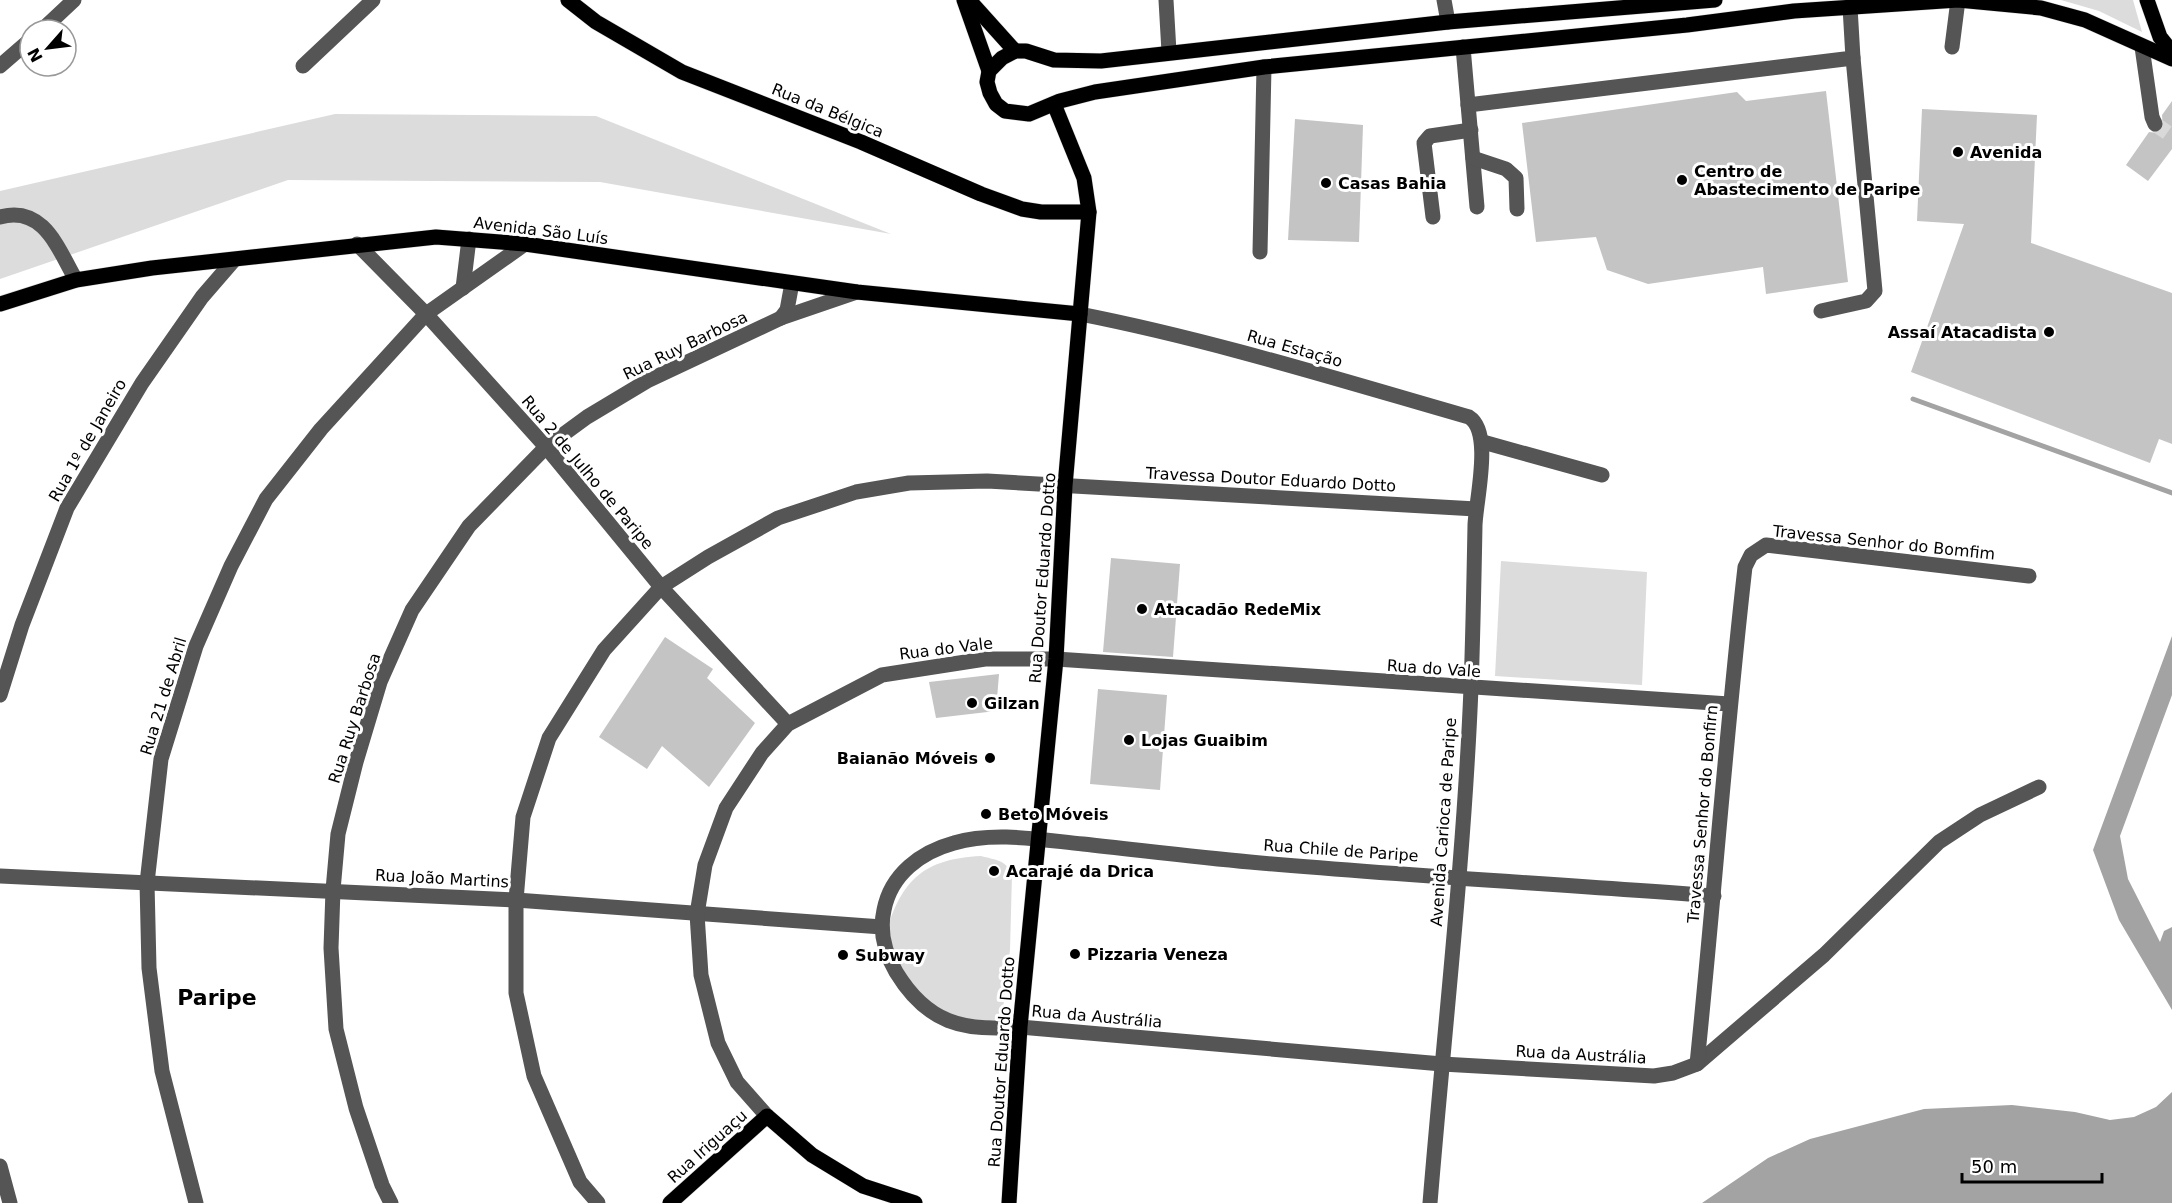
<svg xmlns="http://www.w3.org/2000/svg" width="2172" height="1203" font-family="'DejaVu Sans',sans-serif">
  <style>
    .green { fill: #dcdcdc }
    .water { fill: #a3a3a3 }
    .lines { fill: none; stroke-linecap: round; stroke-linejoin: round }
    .stream { stroke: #a3a3a3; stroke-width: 5 }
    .building { fill: #c4c4c4 }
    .minor-tunnel { stroke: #d9d9d9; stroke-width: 15; stroke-dasharray: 15 8; stroke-linecap: butt }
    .major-casing { stroke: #dbdbdb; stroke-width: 16 }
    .minor { stroke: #555; stroke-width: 15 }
    .major { stroke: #000; stroke-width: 15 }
    .poi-dot { fill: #000; stroke: #fff; stroke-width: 2 }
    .labels { text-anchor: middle; stroke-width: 6; stroke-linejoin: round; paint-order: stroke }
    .street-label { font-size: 16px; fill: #000; stroke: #fff }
    .poi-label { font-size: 16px; font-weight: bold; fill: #000; stroke: #fff; text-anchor: start }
    .district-label { font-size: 22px; font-weight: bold; fill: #000; stroke: #fff }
  </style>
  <rect width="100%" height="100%" fill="#fff"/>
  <g class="green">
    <path d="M2061 0H2133L2142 32 2099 11Z"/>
    <path d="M335 114 596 116 891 234 600 182 288 180 0 279V191Z"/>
    <path d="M1501 561 1647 572 1642 685 1495 676Z"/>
    <path d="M981 856C995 860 1005 859 1012 874L1010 950 1002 1018 968 1026 910 998 886 933C902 879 924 859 981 856Z"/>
  </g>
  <g class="water">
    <path d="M2172 636V695L2120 836 2128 879 2160 942 2164 931 2172 927V1010L2119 920 2093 850Z"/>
    <path d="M2172 1092V1203H1702L1768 1158 1810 1139 1924 1109 2012 1105 2075 1112 2110 1120 2134 1117 2156 1107Z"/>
  </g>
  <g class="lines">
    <path class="stream" d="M1913 399 2172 493"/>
  </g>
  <g class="building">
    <path d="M1826 91 1848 282 1766 294 1763 267 1648 284 1607 270 1596 237 1536 242 1522 123 1737 92 1746 101Z"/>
    <path d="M2172 101V149L2148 181 2126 165 2149 132 2158 133 2163 129 2162 115Z"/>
    <path d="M1922 109 2037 115 2031 243 2172 293V444L2159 439 2150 463 1911 372 1964 224 1917 221Z"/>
    <path d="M1295 119 1363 125 1359 242 1288 240Z"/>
    <path d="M1111 558 1180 564 1173 657 1103 652Z"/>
    <path d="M665 637 713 669 707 678 755 723 709 787 662 746 647 769 599 737Z"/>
    <path d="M999 674 996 711 936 718 929 682Z"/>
    <path d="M1098 689 1167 695 1160 790 1090 784Z"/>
  </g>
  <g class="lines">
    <path class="minor-tunnel" d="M2155 124 2172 136"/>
    <g class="major-casing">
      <g id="major">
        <path d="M568 0 596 22 682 72 861 142 981 194 1022 209 1041 212H1089"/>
        <path d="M964 0 989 71"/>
        <path d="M969 0 1015 51"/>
        <path d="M1715 0 1448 22 1101 61 1054 60 1026 51H1015L1002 58 989 71 987 82 990 93 996 104 1005 111 1029 114 1060 101 1095 92 1264 67 1687 25 1794 11 1958 0 2041 8 2085 20 2172 59"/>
        <path d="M2147 0 2160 37 2172 52"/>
        <path d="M0 304 76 280 152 268 436 237 525 244 857 292 1080 314"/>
        <path d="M670 1203 767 1116 812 1155 863 1186 915 1203"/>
        <path d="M1009 1203 1020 1027 1056 659 1065 486 1089 212 1084 178 1054 104"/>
      </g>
    </g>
    <g class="minor">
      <path d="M1166 0 1169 52"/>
      <path d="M1444 0 1448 22"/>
      <path d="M42 30 74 0"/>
      <path d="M1463 47 1477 207"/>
      <path d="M1952 47 1958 0"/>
      <path d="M2142 47 2152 117 2155 124"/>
      <path d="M0 66 30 40"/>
      <path d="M303 66 373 0"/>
      <path d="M1468 105 1853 58 1850 7"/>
      <path d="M1473 158 1506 169 1516 178 1517 209"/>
      <path d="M0 217C44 205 58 249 76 280"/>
      <path d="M1433 217 1424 143 1430 136 1471 130"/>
      <path d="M357 244 426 314 546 447 661 587 788 724"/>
      <path d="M1260 252 1264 67"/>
      <path d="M463 288 469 239"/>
      <path d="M1821 311 1866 301 1875 291 1853 58"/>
      <path d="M1080 314C1212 340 1340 380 1469 417 1493 432 1476 499 1475 525 1474 579 1473 634 1471 688 1464 860 1444 1032 1430 1203"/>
      <path d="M781 318 787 310 792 283"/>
      <path d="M1483 442 1602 475"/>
      <path d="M0 695 22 625 67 508 142 383 202 297 234 260"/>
      <path d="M0 876 516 900 882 927"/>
      <path d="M1714 896C1560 884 1405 876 1250 862 1195 857 1139 850 1083 844 1042 840 994 831 954 843 921 852 891 874 884 910 879 932 885 953 896 972 927 1023 963 1032 1020 1027L1442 1064 1654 1076 1673 1073 1697 1064 1824 955 1939 842 1980 815 2039 787"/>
      <path d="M1697 1064C1714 898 1726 733 1745 567L1751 555 1766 545 2029 576"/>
      <path d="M767 1116 737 1082 718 1043 701 975 697 914 705 865 726 808 762 753 788 724 882 675 985 659H1056L1729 704"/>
      <path d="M0 1166 10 1203"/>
      <path d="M196 1203 162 1071 149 968 147 883 161 759 196 646 231 566 266 499 321 429 426 314 525 244"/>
      <path d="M391 1203 382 1185 356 1108 336 1029 331 948 333 890 338 834 356 762 380 682 412 610 469 526 546 447 587 417 647 381 781 318 857 292"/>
      <path d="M598 1203 580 1182 534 1076 516 993V900L523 817 549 738 604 650 661 587 708 557 778 518 856 492 909 483 987 481 1476 509"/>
    </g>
    <use href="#major" class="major"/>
  </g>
  <g class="poi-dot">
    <circle cx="1958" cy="152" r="6"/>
    <circle cx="1682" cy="180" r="6"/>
    <circle cx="1326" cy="183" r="6"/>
    <circle cx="2049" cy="332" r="6"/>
    <circle cx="1142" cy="609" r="6"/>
    <circle cx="972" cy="703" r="6"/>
    <circle cx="1129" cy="740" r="6"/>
    <circle cx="990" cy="758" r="6"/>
    <circle cx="986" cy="814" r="6"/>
    <circle cx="994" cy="871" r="6"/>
    <circle cx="1075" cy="954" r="6"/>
    <circle cx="843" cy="955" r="6"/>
  </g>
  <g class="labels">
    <g class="street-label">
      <text transform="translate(828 110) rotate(22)" y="6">Rua da Bélgica</text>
      <text transform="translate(541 230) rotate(7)" y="6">Avenida São Luís</text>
      <text transform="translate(685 345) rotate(-26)" y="6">Rua Ruy Barbosa</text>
      <text transform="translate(1295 348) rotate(16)" y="6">Rua Estação</text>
      <text transform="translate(87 440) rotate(-60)" y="6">Rua 1º de Janeiro</text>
      <text transform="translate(588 472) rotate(50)" y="6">Rua 2 de Julho de Paripe</text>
      <text transform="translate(1271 479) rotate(3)" y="6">Travessa Doutor Eduardo Dotto</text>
      <text transform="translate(1884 542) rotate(6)" y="6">Travessa Senhor do Bomfim</text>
      <text transform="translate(1042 578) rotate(-86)" y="6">Rua Doutor Eduardo Dotto</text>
      <text transform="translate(946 648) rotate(-7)" y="6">Rua do Vale</text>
      <text transform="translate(1434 668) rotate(4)" y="6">Rua do Vale</text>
      <text transform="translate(163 696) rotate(-73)" y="6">Rua 21 de Abril</text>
      <text transform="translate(354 718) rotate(-72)" y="6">Rua Ruy Barbosa</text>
      <text transform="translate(1702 814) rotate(-85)" y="6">Travessa Senhor do Bonfirn</text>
      <text transform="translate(1443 822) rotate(-86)" y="6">Avenida Carioca de Paripe</text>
      <text transform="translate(1341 850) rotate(4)" y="6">Rua Chile de Paripe</text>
      <text transform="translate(442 878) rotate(3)" y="6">Rua João Martins</text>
      <text transform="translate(1097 1016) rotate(5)" y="6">Rua da Austrália</text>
      <text transform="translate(1581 1054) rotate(3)" y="6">Rua da Austrália</text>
      <text transform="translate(1001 1062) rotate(-86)" y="6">Rua Doutor Eduardo Dotto</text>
      <text transform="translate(707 1146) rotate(-42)" y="6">Rua Iriguaçu</text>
    </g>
    <g class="poi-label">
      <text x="1970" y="158">Avenida</text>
      <text x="1694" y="177">Centro de<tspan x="1694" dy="18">Abastecimento de Paripe</tspan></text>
      <text x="1338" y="189">Casas Bahia</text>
      <text x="2037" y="338" text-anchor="end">Assaí Atacadista</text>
      <text x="1154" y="615">Atacadão RedeMix</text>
      <text x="984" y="709">Gilzan</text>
      <text x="1141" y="746">Lojas Guaibim</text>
      <text x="978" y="764" text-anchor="end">Baianão Móveis</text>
      <text x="998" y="820">Beto Móveis</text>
      <text x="1006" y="877">Acarajé da Drica</text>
      <text x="1087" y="960">Pizzaria Veneza</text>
      <text x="855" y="961">Subway</text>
    </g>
    <g class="district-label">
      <text x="217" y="1005">Paripe</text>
    </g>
  </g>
  <g transform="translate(48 48) rotate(242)"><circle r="28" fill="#ffffff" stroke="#999999" stroke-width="1.5"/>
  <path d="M0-4.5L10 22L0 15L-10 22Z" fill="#000000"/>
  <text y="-9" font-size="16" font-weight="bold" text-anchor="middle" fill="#000000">N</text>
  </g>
  <path d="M1962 1173v9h140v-9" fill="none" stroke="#000000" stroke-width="3"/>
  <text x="1971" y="1173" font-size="18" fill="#000000" stroke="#ffffff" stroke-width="4.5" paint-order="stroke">50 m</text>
</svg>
